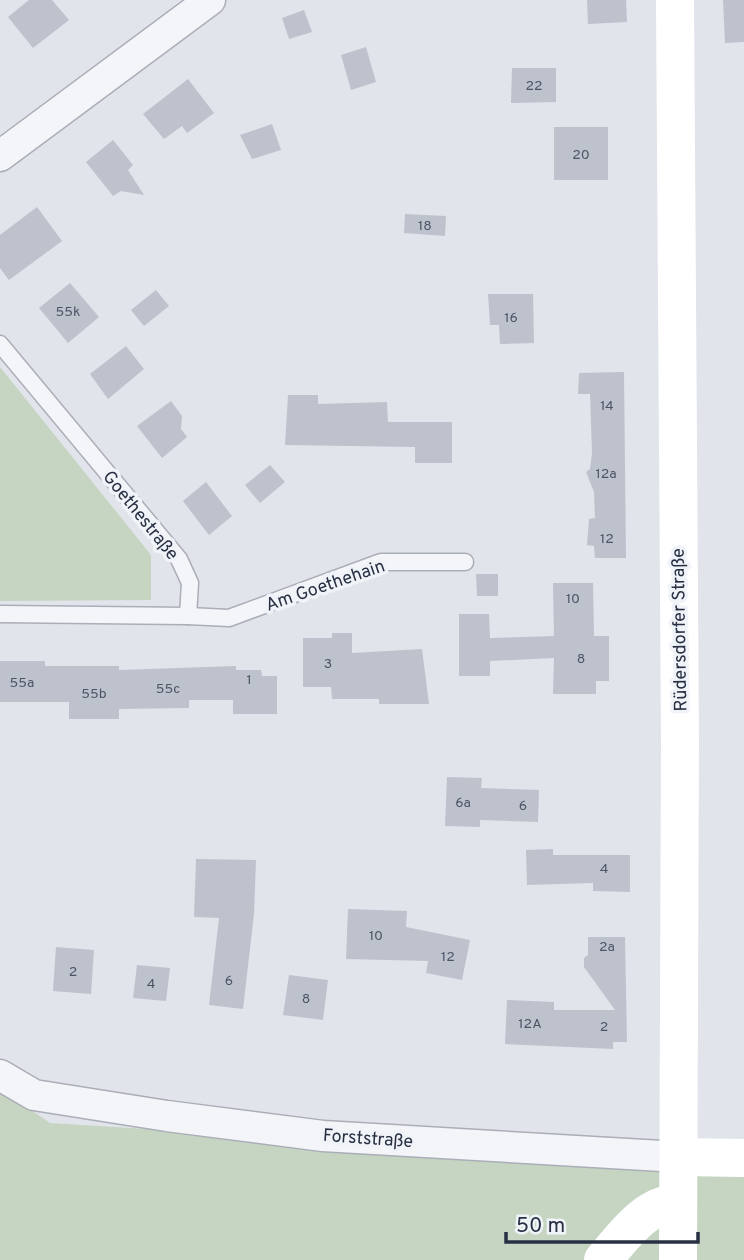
<svg xmlns="http://www.w3.org/2000/svg" width="744" height="1260" font-family="Overpass,sans-serif">
  <style>
    .green { fill: #c5d5c1 }
    .building { fill: #bdc2cd }
    .lines { fill: none; stroke-linecap: round; stroke-linejoin: round }
    .lane-casing { stroke: #aaaeb8; stroke-width: 19 }
    .street-casing { stroke: #aaaeb8; stroke-width: 33 }
    .lane { stroke: #f4f5f8; stroke-width: 16 }
    .street { stroke: #f4f5f8; stroke-width: 30 }
    .secondary { stroke: #fff; stroke-width: 38 }
    .labels { text-anchor: middle; stroke-width: 7; stroke-linejoin: round; paint-order: stroke }
    .number-label { font-size: 14px; fill: #4d5466 }
    .street-label { font-size: 18px; fill: #283043; stroke: #f0f3f8 }
  </style>
  <rect width="100%" height="100%" fill="#e1e4ea"/>
  <g class="green">
    <path d="M0 367 151 555V600L0 601Z"/>
    <path d="M0 1089 50 1123 744 1166V1260H0Z"/>
  </g>
  <g class="building">
    <path d="M29 0H52L69 20 33 48 8 17Z"/>
    <path d="M587 0H626L627 22 588 24Z"/>
    <path d="M723 0H744V42L725 43Z"/>
    <path d="M304 10 312 32 289 39 282 18Z"/>
    <path d="M366 47 376 82 351 90 341 55Z"/>
    <path d="M512 68H556V102L511 103Z"/>
    <path d="M188 79 214 113 187 133 182 126 164 139 143 114Z"/>
    <path d="M272 124 281 150 252 159 240 135Z"/>
    <rect x="554" y="127" width="54" height="53"/>
    <path d="M113 140 133 165 128 170 144 195 121 191 113 196 86 162Z"/>
    <path d="M37 207 62 241 9 280 0 268V235Z"/>
    <path d="M405 214 446 216 445 236 404 233Z"/>
    <path d="M70 283 99 317 68 343 39 308Z"/>
    <path d="M156 290 169 306 144 326 131 310Z"/>
    <path d="M488 294H533L534 343 500 344 499 325H490Z"/>
    <path d="M126 346 144 369 108 399 90 374Z"/>
    <path d="M624 372 626 558H595L594 546 587 545 589 519 595 518 594 492 586 472 590 469 592 453 590 394H578L579 373Z"/>
    <path d="M288 395H318V404L387 402 388 422H452V463H415V447L285 445Z"/>
    <path d="M171 401 182 416 181 429 187 437 162 458 137 426Z"/>
    <path d="M270 465 285 482 260 503 245 485Z"/>
    <path d="M206 482 232 516 209 535 183 501Z"/>
    <path d="M476 574H498V596H477Z"/>
    <path d="M553 583H593L594 636H609V681H596V694H553L554 658 490 661V676H459V614H489L490 638 554 636Z"/>
    <path d="M332 633H352V653L422 649 429 704H379V699H332L331 687H303V638H332Z"/>
    <path d="M0 661H45V666H119V670L236 666V670H261L262 676H277V714H233V700H189V708L119 709V719H69V702H0Z"/>
    <path d="M447 777 482 778 481 788 539 790 538 822 480 820V827L445 826Z"/>
    <path d="M553 849V855H630V892L593 891V883L527 885 526 850Z"/>
    <path d="M196 859 256 860 254 914 243 1009 209 1005 219 918 194 917Z"/>
    <path d="M348 909 407 911 406 927 470 940 462 980 426 973 428 961 346 959Z"/>
    <path d="M588 937H625L627 1042H613V1049L505 1044 507 1000 554 1002V1010H615L584 967V958L588 955Z"/>
    <path d="M56 947 94 950 91 994 53 991Z"/>
    <path d="M137 965 170 968 166 1001 133 998Z"/>
    <path d="M289 975 328 980 323 1020 283 1015Z"/>
  </g>
  <g class="lines">
    <g class="lane-casing">
      <g id="lane">
        <path d="M0 344 179 559 190 583 188 616 0 614"/>
        <path d="M188 616 229 618 381 562H465"/>
      </g>
    </g>
    <g class="street-casing">
      <g id="street">
        <path d="M0 156 210 0"/>
        <path d="M0 1075 34 1095 167 1116 323 1136 679 1157"/>
      </g>
    </g>
    <use href="#lane" class="lane"/>
    <use href="#street" class="street"/>
    <g class="secondary">
      <path d="M675 0 680 743 678 1260"/>
      <path d="M679 1157 744 1158"/>
      <path d="M603 1260C624 1236 644 1205 677 1203"/>
    </g>
  </g>
  <g class="labels">
    <g class="number-label">
      <text x="534" y="90">22</text>
      <text x="581" y="159">20</text>
      <text x="425" y="230">18</text>
      <text x="68" y="316">55k</text>
      <text x="511" y="322">16</text>
      <text x="607" y="410">14</text>
      <text x="606" y="478">12a</text>
      <text x="607" y="543">12</text>
      <text x="573" y="603">10</text>
      <text x="581" y="663">8</text>
      <text x="328" y="668">3</text>
      <text x="249" y="684">1</text>
      <text x="22" y="687">55a</text>
      <text x="168" y="693">55c</text>
      <text x="94" y="698">55b</text>
      <text x="463" y="807">6a</text>
      <text x="523" y="810">6</text>
      <text x="604" y="873">4</text>
      <text x="376" y="940">10</text>
      <text x="607" y="951">2a</text>
      <text x="448" y="961">12</text>
      <text x="73" y="976">2</text>
      <text x="229" y="985">6</text>
      <text x="151" y="988">4</text>
      <text x="306" y="1003">8</text>
      <text x="530" y="1028">12A</text>
      <text x="604" y="1031">2</text>
    </g>
    <g class="street-label">
      <text transform="translate(141 515) rotate(51)" y="6">Goethestraße</text>
      <text transform="translate(325 585) rotate(-19)" y="6">Am Goethehain</text>
      <text transform="translate(679 630) rotate(-91)" y="6">Rüdersdorfer Straße</text>
      <text transform="translate(368 1138) rotate(4)" y="6">Forststraße</text>
    </g>
  </g>
  <path d="M506 1232v10h192v-10" fill="none" stroke="#283043" stroke-width="3.5"/>
  <text x="516" y="1232" font-size="21" fill="#283043" stroke="#f0f3f8" stroke-width="5" paint-order="stroke">50 m</text>
</svg>
